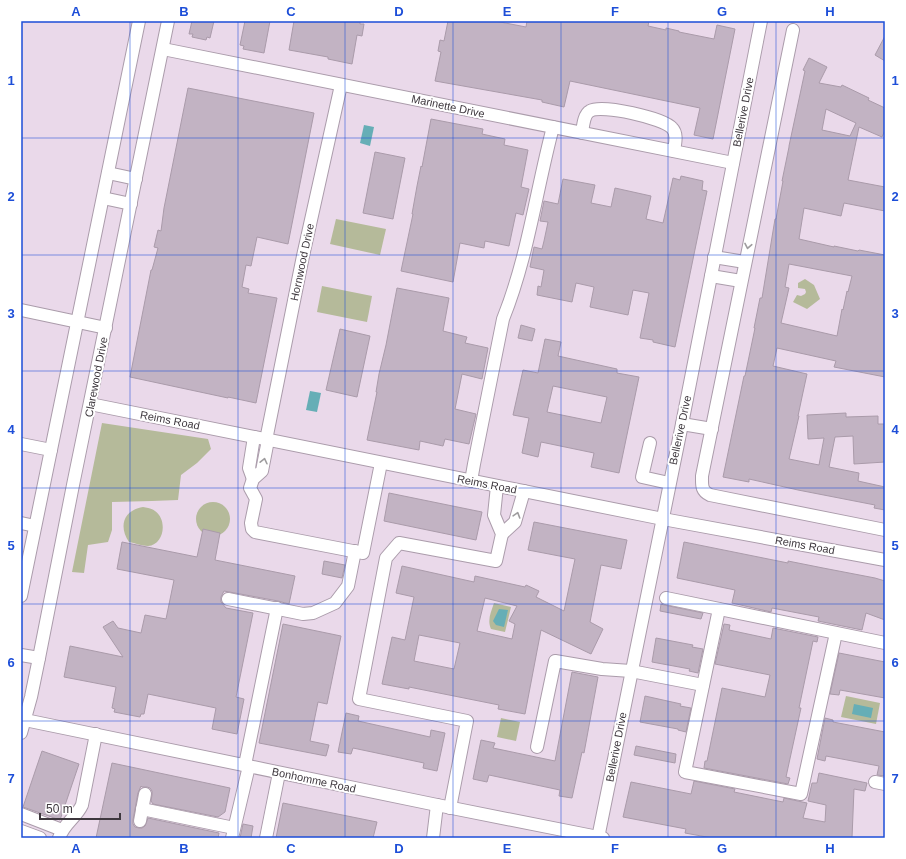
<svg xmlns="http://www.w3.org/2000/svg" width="906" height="859" font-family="Helvetica,sans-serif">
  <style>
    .green { fill: #b5ba9a }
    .water { fill: #66aeb6 }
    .building { fill: #c2b3c3; stroke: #aa9baa; fill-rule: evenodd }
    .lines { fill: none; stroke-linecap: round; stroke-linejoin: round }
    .minor-casing { stroke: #ab9cab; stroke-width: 14 }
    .minor { stroke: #fff; stroke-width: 12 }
    .oneway { stroke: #9e9c9e }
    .grid { fill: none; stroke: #1d4ed8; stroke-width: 1; stroke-opacity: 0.55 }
    .labels { text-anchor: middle; stroke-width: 4; stroke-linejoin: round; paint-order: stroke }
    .street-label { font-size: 11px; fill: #3e383e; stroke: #fff }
    .neatline { fill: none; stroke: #1d4ed8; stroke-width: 1.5 }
    .grid-label { font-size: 13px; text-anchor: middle; font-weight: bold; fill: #1d4ed8 }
  </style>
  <rect width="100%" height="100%" fill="#ead9ea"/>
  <g class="green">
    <path d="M336 219 386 229 380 255 330 244Z"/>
    <path d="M805 279 814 285 820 299 807 309 793 302 797 295 801 296 805 294 806 292 805 289 798 288V283Z"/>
    <path d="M322 286 372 296 367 322 317 312Z"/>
    <path d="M102 423 208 439 211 449 197 463 181 475 178 500 152 501 112 502V530L108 542 88 545 84 573 72 572Z"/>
    <circle cx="213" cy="519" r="17"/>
    <path d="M143 507C147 508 151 508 155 511 168 520 164 545 148 546 142 546 135 543 129 542 118 526 124 510 143 507Z"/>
    <path d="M494 603 511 607 505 632 491 629C487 620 491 612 494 603Z"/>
    <path d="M846 696 880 703 876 724 841 717Z"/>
    <path d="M501 718 520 722 516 741 497 737Z"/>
  </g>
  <g class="water">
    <path d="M364 125 374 127 370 146 360 143Z"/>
    <path d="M310 391 321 393 317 412 306 410Z"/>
    <path d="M499 609 508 610 504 627 496 625 493 621Z"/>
    <path d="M854 704 873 708 871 718 852 714Z"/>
  </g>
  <g class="building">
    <path d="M192 21H214L210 38 207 37 206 40 192 37 193 34H189Z"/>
    <path d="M245 21H270L264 53 243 49 244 46 240 45Z"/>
    <path d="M294 21H360V24H364L362 36 357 35 352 64 328 59V57L289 50Z"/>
    <path d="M448 21H495L526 27 527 21H649L648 26 666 30V28L679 31V32L714 39 717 25 735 29 713 139 694 135 700 108 570 81 564 107 542 102V100L435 81 441 52 438 51 440 40 444 41Z"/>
    <path d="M885 36V61L875 55Z"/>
    <path d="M809 58 827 67 819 83 841 87 842 85 869 98 868 100 885 108V130L882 137 859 127 848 180 885 187V211L844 203 841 216 804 208 799 239 834 247V246L858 251 859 250 885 255V377L834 367 836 361 777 348 773 366 807 374 802 397 798 416H799L789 459 819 465 824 438 808 439 807 415 846 413V417L878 416V424H885V462L854 464 853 436 835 437 829 467 859 473 858 481 885 487V510L874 508 875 505 798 490 749 479V482L723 477 744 376H745L755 328H754L760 298H762L775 219H776L783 181H782L789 147V146L805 71 803 70ZM826 109 856 123 850 136 822 130ZM789 264 852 276 848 292 847 291 843 310 842 309 837 336 781 323 789 288 785 287Z"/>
    <path d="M188 88 314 113 288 244 257 237 251 266 246 265 242 287 249 289 248 293 277 298 256 403 228 397V398L130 377 151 270H152L158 248 154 247 158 230 161 231 164 208Z"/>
    <path d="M431 119 483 129 482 134 505 139 504 145 528 150 521 187 529 189 523 215 516 213 509 246 485 241 484 248 460 243 453 282 401 271 413 214H412L417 186 421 166 422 167Z"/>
    <path d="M375 152 405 158 393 219 363 213Z"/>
    <path d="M681 176 703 181 702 190 707 191 675 347 653 342V340L640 338 649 293 633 290 628 315 590 307 594 287 576 283 572 302 537 295 538 286 541 287 544 270 530 267 534 247 542 249 544 241 548 222 540 221 544 201 558 204 563 179 595 185 591 203 611 207 615 188 651 196 646 219 663 223 673 178 680 180Z"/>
    <path d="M397 288 449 298 443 331 467 337 465 343 488 348 482 379 462 374 455 409 476 414 469 444 445 439 443 446 420 441 419 450 367 440 377 392H376L379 374 386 345Z"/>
    <path d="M521 325 535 329 532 341 518 338Z"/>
    <path d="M340 329 370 336 357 397 326 390Z"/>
    <path d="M545 339 561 342 558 356 617 369V373L639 377 619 473 591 467 594 453 541 442 538 457 522 453 529 418 513 415 523 370 538 373ZM553 386 607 397 601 423 547 412Z"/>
    <path d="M389 493 482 512 476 540 384 521Z"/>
    <path d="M534 522 627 540 621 569 601 565 590 622 603 629 591 654 541 630 525 714 498 709 499 705 409 687V689L382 684 392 637 405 640 414 597 396 593 402 566 474 582 475 576 525 587 526 585 539 591 536 597 564 611 575 559 528 550ZM485 598 517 606 509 621 515 624 512 639 477 631ZM419 635 460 643 454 669 414 661Z"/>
    <path d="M203 529 220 533 215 560 295 576 289 604 278 601 224 591 221 597V602L226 608 253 613 236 697 244 699 237 734 212 729 216 708 148 694 144 714H141L140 717 114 712 115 709 112 708 116 687 64 677 70 646 123 657 103 627 113 621 118 628 141 633 145 615 166 619 174 580 117 569 122 542 197 557Z"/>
    <path d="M684 542 788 563V561L823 568 875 578 885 581V620L866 613 862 630 818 621 819 617 772 608 771 612 732 603 735 590 677 578Z"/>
    <path d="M324 561 345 565 342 578 322 574Z"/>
    <path d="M661 604 664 605 703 613 701 619 660 611Z"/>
    <path d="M283 624 341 636 327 704 318 702 310 741 329 745 326 756 259 743Z"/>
    <path d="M724 624 730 625 729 630 771 639 773 628 818 637 817 642 813 641 799 708H801L786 777 790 778 788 784 704 768 705 761H707L722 688 765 697 770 675 715 664Z"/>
    <path d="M656 638 693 645 692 647 703 649 698 673 689 671 690 669 652 662Z"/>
    <path d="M839 653 885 662V698L840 690 839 695 830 694Z"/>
    <path d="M572 672 598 677 584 753 582 752 572 798 559 796 560 790 489 775 487 782 473 779 481 740 495 743 493 748 555 761Z"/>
    <path d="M645 696 681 704 680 706 691 708 686 732 678 730V729L640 722Z"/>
    <path d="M346 713 359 716 358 721 430 737 431 730 445 733 437 771 423 768 424 763 353 748 351 754 338 752Z"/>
    <path d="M825 718 833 720V722L885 732V776L877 775 879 766 826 756 825 761 817 759Z"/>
    <path d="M636 746 676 754 675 763 634 755Z"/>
    <path d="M42 751 79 764 60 820 23 807Z"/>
    <path d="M112 763 230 788 225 812 218 817 153 804 151 801 152 795V791L150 788 147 787H142L141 786 138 793 133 820V824L135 827 139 828H142L145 826 148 818 219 833 218 838H96Z"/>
    <path d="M819 773 867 783 865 791 854 789 852 838H712L685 833 686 829 623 817 631 782 691 794 694 781 735 789 734 792 783 802 784 798 807 803 803 818 825 822 826 805 808 801 812 783H817Z"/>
    <path d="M283 803 377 822 373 838H276Z"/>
    <path d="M243 824 253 826 251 838H240Z"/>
  </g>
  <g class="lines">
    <g class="minor-casing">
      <g id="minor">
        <path d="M793 30 702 476C702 485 701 491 710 495L885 530"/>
        <path d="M163 49 733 163"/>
        <path d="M582 133C583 126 584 114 590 111 602 104 663 118 672 128 678 134 675 144 674 151"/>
        <path d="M108 173 136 179"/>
        <path d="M103 198 131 204"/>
        <path d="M714 257 745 262"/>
        <path d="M711 276 741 281"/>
        <path d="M21 310 106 328"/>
        <path d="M90 404 663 519 885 560"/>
        <path d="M682 424 712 429"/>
        <path d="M266 440 303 256 341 85"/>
        <path d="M268 440 262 471 253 479 250 488 256 499 251 523 252 529 255 532 363 553 381 463"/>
        <path d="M650 443 642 477 669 483"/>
        <path d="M21 444 51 450"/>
        <path d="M253 479 249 468 254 437"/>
        <path d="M471 481 474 464 503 319C528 257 536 191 553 127"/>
        <path d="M21 523 35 526"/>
        <path d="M502 534 515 522 524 491"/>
        <path d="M21 596 139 21"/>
        <path d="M666 598 885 643"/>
        <path d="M228 599 303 614 313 613 335 603 348 586 355 551"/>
        <path d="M719 609 685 772 801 794 836 633"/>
        <path d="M21 655 39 658"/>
        <path d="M25 720 437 805 603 838"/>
        <path d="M21 733 31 697 39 658 73 485 168 21"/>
        <path d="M537 747 555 661 602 669 631 671 703 685"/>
        <path d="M245 765 277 608"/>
        <path d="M875 782 885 784"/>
        <path d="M450 808 467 721 359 699 386 558 399 543 496 561 502 534 494 515 497 486"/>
        <path d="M142 809 234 828"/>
        <path d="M21 814 62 830"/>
        <path d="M140 821 145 794"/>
        <path d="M21 831 40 838"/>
        <path d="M59 838C64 823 76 818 82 805L96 734"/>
        <path d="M232 838 249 766"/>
        <path d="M266 838 279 773"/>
        <path d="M433 838 437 805"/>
        <path d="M598 838C625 700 653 562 682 424 709 290 734 155 761 21"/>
      </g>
    </g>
    <use href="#minor" class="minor"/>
  </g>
  <defs><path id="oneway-chevron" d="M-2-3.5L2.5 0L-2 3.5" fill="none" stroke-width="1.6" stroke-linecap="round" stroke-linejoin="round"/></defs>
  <g class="oneway">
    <use href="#oneway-chevron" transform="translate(748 246) rotate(101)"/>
    <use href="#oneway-chevron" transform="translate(264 461) rotate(-77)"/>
    <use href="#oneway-chevron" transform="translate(517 515) rotate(-73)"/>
  </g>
  <path class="grid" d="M130 21V838M238 21V838M345 21V838M453 21V838M561 21V838M668 21V838M776 21V838M21 138H885M21 255H885M21 371H885M21 488H885M21 604H885M21 721H885"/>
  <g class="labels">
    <g class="street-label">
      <text transform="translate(448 106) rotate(12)" y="4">Marinette Drive</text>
      <text transform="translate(743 112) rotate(-79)" y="4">Bellerive Drive</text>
      <text transform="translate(302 262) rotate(-78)" y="4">Hornwood Drive</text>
      <text transform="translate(96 377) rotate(-79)" y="4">Clarewood Drive</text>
      <text transform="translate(170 420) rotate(11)" y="4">Reims Road</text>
      <text transform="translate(680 430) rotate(-78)" y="4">Bellerive Drive</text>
      <text transform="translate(487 484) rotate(11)" y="4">Reims Road</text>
      <text transform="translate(805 545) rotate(10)" y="4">Reims Road</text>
      <text transform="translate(616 747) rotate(-79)" y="4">Bellerive Drive</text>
      <text transform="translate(314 780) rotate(12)" y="4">Bonhomme Road</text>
    </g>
  </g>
  <rect width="906" height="859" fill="none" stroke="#ffffff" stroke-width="44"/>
  <path d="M40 813v6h80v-6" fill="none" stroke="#3e383e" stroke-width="2"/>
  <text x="46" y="813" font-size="12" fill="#3e383e" stroke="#ffffff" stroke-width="3" paint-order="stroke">50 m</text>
  <rect x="22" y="22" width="862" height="815" class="neatline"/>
  <g class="grid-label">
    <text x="76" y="16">A</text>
    <text x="184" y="16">B</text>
    <text x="291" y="16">C</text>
    <text x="399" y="16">D</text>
    <text x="507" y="16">E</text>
    <text x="615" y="16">F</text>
    <text x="722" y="16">G</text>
    <text x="830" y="16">H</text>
    <text x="11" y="85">1</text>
    <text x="895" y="85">1</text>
    <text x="11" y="201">2</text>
    <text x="895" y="201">2</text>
    <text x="11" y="318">3</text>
    <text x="895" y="318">3</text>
    <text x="11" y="434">4</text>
    <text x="895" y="434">4</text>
    <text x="11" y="550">5</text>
    <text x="895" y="550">5</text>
    <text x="11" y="667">6</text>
    <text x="895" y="667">6</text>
    <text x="11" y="783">7</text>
    <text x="895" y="783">7</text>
    <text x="76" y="853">A</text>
    <text x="184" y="853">B</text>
    <text x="291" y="853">C</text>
    <text x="399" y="853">D</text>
    <text x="507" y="853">E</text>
    <text x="615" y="853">F</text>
    <text x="722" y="853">G</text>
    <text x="830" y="853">H</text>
  </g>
</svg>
